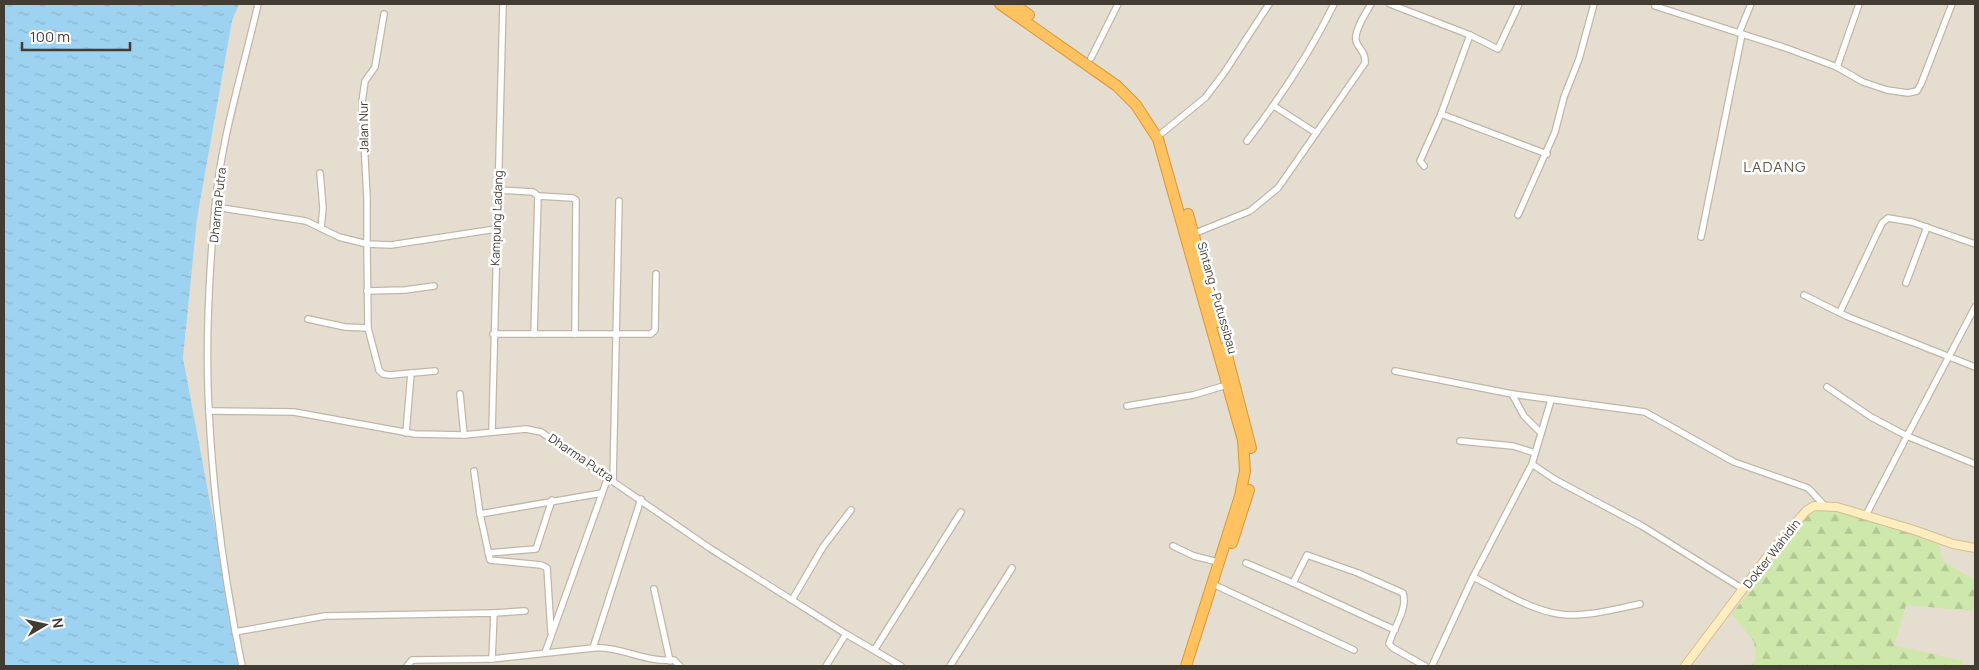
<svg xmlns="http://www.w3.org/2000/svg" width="1979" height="670" font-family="Manrope,sans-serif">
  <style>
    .residential { fill: #e5ded0 }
    .forest { fill: url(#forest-firs) }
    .water { fill: url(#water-ripples) }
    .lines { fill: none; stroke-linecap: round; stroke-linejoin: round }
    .street-casing { stroke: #c0b6a8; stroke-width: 8 }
    .secondary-casing { stroke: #d2be92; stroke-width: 10 }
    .highway-casing { stroke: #dd9631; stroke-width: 12 }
    .street { stroke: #fff; stroke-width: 5.5 }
    .secondary { stroke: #ffecbf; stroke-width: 8 }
    .highway { stroke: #fec261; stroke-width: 10 }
    .labels { text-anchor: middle; stroke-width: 5; stroke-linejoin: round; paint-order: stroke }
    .street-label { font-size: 12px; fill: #433c33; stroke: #fff }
    .quarter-label { font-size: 15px; letter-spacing: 1px; fill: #66594a; stroke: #fff }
  </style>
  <defs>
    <pattern id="forest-firs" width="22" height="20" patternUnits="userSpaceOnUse" patternTransform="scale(1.25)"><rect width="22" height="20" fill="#cee7aa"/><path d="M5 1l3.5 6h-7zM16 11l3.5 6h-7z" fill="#b2c793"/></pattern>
    <pattern id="water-ripples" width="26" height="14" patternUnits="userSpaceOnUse" patternTransform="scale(1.25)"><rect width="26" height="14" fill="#9dd2f0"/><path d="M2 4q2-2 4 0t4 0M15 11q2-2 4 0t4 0" fill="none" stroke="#88b5ce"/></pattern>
  </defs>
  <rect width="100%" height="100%" fill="#f1ece2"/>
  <path class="residential" d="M239 4H1975V666H241L183 358 197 219 232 21Z"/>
  <path class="forest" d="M1831 507 1899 529 1939 545 1943 561 1973 579 1975 597 1972 611 1906 605 1894 645 1963 661 1962 666H1750L1756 659 1754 642 1732 614 1808 514Z"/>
  <path class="water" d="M4 4H239L232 21 197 219 183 358 241 666H4Z"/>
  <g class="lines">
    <g class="street-casing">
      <g id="street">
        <path d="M1390 4 1470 35"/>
        <path d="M1655 6 1786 48 1837 67 1863 82 1887 90 1908 93 1917 91 1921 84 1952 4"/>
        <path d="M384 14 375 67 365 81 362 102 367 198V244L391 245 496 229"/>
        <path d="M1739 33 1751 4"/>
        <path d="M1091 58 1118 4"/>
        <path d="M1837 67 1859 4"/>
        <path d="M1274 106 1316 133"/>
        <path d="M1441 114 1547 154"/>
        <path d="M1162 133 1205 98 1224 73 1269 4"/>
        <path d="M1247 141C1280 98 1310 53 1334 4"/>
        <path d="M1424 166 1420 161 1441 114 1470 35 1498 49 1519 4"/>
        <path d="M320 173 323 208 321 228"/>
        <path d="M498 190 533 192 538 196 573 198 576 200 575 334"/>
        <path d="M215 207 306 221 339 237 367 244 368 328 379 370 383 374 390 375 435 371"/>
        <path d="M1518 215 1555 132 1564 97 1579 59 1594 4"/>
        <path d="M1193 234 1250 211 1278 188 1365 63C1366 52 1359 50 1356 41 1354 30 1366 13 1371 4"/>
        <path d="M1701 237 1742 34"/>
        <path d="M1906 283 1927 227"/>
        <path d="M367 291 405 290 434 286"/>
        <path d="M1804 295 1846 316 1975 367"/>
        <path d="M1975 307 1907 436 1975 464"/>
        <path d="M1840 312 1882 223 1888 218 1912 222 1975 244"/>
        <path d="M308 319 345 327 368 328"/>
        <path d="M493 334H651L655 330 656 274"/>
        <path d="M534 334 538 196"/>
        <path d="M1395 371 1512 394 1645 412 1734 462 1808 488 1824 505"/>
        <path d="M1827 387 1871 417 1907 436 1866 515"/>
        <path d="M460 394 464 435"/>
        <path d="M1512 394 1524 416 1541 433"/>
        <path d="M1127 406 1193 395 1227 385"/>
        <path d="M209 411 294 412 415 434 464 435 526 429 541 432 711 549 846 634 901 666"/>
        <path d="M492 432 503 4"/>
        <path d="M406 433 411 373"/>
        <path d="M1460 441 1513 446 1535 453"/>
        <path d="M1532 464 1551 400"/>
        <path d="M474 471 480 514 602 493"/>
        <path d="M613 481 619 201"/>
        <path d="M480 514 490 560 541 565 547 568 551 632"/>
        <path d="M1173 546 1194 556 1218 562"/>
        <path d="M488 553 536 549 552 500"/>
        <path d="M1246 563 1293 583"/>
        <path d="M1473 577C1500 590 1530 610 1559 614 1584 618 1615 609 1640 604"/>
        <path d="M1217 586 1354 650"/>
        <path d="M654 589 670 661"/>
        <path d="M792 600 823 547 851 510"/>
        <path d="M494 613 525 611"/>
        <path d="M1395 630 1293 583 1307 555 1358 573 1403 593C1408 610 1393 628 1389 644L1393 648 1425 666"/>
        <path d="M235 632 325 616 494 613 492 659 593 648 641 499"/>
        <path d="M593 648C621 646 646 663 674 660L680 666"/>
        <path d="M875 649 961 512"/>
        <path d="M545 653 608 477"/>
        <path d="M242 666C225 583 213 496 209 411 205 344 209 274 215 207 221 138 243 71 258 4"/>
        <path d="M407 666 412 660 492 659"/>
        <path d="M826 666 846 634"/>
        <path d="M950 666 1012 568"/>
        <path d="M1432 666 1473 577 1532 464 1554 479 1642 526 1743 589"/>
      </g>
    </g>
    <g class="secondary-casing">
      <path id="secondary" d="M1685 666 1770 553 1806 511 1814 506 1837 507 1914 530 1953 544 1975 548"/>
    </g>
    <g class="highway-casing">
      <g id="highway">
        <path d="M1000 4 1117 86 1136 105 1158 139 1243 440 1245 471 1240 496 1186 666"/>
        <path d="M1014 4 1029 15"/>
        <path d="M1188 214 1218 322"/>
        <path d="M1225 348 1251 448"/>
        <path d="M1232 543 1249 490"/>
      </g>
    </g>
    <use href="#street" class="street"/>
    <use href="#secondary" class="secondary"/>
    <use href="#highway" class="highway"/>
  </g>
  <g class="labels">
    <g class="street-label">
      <text transform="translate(364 127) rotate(-91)" y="4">Jalan Nur</text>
      <text transform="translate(218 205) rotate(-84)" y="4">Dharma Putra</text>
      <text transform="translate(497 218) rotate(-88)" y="4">Kampung Ladang</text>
      <text transform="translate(1217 298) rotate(74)" y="4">Sintang - Putussibau</text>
      <text transform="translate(581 458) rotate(34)" y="4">Dharma Putra</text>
      <text transform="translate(1772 554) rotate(-52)" y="4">Dokter Wahidin</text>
    </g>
    <g class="quarter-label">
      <text x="1775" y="172">LADANG</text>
    </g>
  </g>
  <rect width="1979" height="670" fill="none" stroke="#433c33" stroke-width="10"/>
  <g transform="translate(45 625) rotate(81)" stroke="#ffffff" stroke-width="4" paint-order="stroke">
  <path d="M0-4L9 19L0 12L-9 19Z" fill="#433c33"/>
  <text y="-8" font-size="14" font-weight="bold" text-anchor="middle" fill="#433c33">N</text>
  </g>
  <path d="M22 42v8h108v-8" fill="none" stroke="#433c33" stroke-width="2.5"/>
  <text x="30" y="42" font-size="15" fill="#433c33" stroke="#ffffff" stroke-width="4" paint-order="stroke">100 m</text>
</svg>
